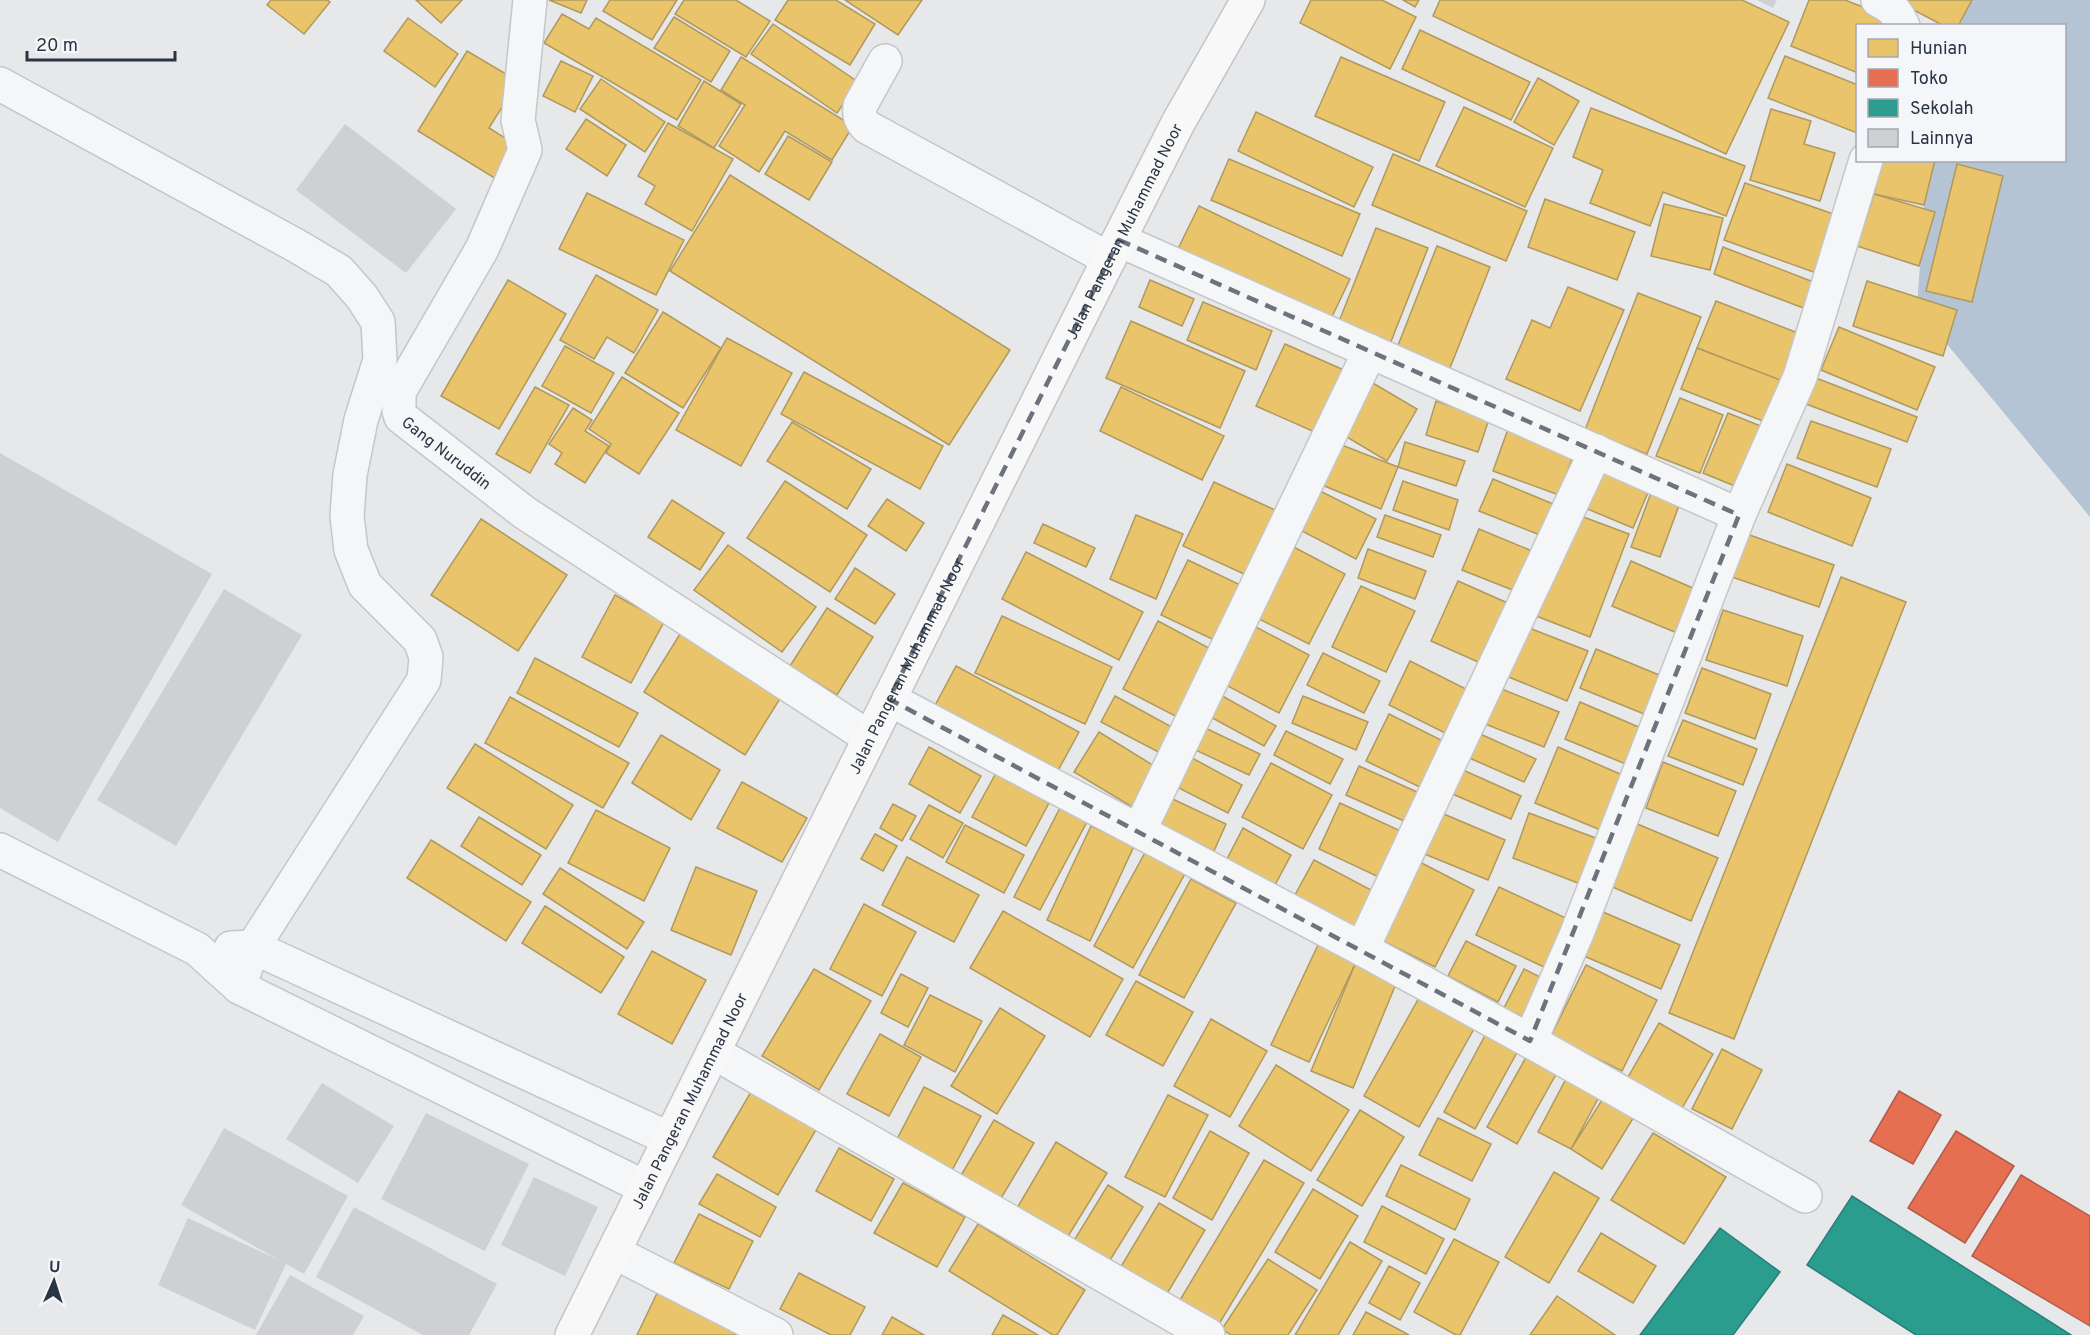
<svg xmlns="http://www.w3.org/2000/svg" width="2090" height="1335" font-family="Overpass,sans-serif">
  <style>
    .water { fill: #b4c4d5 }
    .homes { fill: #e9c46a; stroke: #b0995f; stroke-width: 1.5 }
    .shops { fill: #e76f51; stroke: #af5d4d; stroke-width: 1.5 }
    .schools { fill: #2a9d8f; stroke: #2a7e79; stroke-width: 1.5 }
    .building { fill: #ced0d3 }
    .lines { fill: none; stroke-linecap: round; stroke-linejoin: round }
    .minor-casing { stroke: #c4c6c8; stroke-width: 36 }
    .major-casing { stroke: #c2c5c8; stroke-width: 36 }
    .minor { stroke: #f5f6f7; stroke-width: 33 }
    .major { stroke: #f8f8f8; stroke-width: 33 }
    .marked { fill: none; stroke: #6c737f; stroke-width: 4.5; stroke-dasharray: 12 8; stroke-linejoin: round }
    .labels { text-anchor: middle; stroke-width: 6; stroke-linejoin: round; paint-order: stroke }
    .street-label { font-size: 16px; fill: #2b3445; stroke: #f4f6f9 }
  </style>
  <rect width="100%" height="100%" fill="#e6e8ea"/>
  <path class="water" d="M1962 0H2090V517L1917 308 1926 177 1928 161 2064 160V26L1956 25Z"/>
  <g class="homes">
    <path d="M271 0H327L330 2 304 34 267 5Z"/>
    <path d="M416 0H462L441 23Z"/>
    <path d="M549 0H587L581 13Z"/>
    <path d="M610 0H677L652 40 603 11Z"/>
    <path d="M684 0H736L770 21 746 57 675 14Z"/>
    <path d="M788 0H836L875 24 850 65 775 20Z"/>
    <path d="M845 0H922L898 35Z"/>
    <path d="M1311 0H1382L1416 17 1390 69 1300 23Z"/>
    <path d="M1403 0H1419L1415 7Z"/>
    <path d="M1440 0H1742L1789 22 1726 154 1433 16Z"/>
    <path d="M1809 0H1845L1886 16 1882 26H1858V73L1791 46Z"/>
    <path d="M1895 0H1972L1958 26H1944Z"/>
    <path d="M562 14 589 29 596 18 701 80 677 120 544 43Z"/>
    <path d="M674 17 730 51 711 82 654 48Z"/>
    <path d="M408 18 458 54 435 87 384 51Z"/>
    <path d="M773 24 858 82 837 113 751 54Z"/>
    <path d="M1420 30 1530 82 1511 120 1402 69Z"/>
    <path d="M467 51 518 81 489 128 521 148 501 182 418 131Z"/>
    <path d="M1785 56 1858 85 1857 133 1768 98Z"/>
    <path d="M741 57 853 126 832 160 785 131 759 172 719 146 745 105 721 90Z"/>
    <path d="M1341 57 1445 102 1419 161 1315 116Z"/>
    <path d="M561 61 593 76 575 112 543 96Z"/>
    <path d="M1538 78 1579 101 1554 145 1514 122Z"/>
    <path d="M601 79 665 122 645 152 580 109Z"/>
    <path d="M704 81 741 104 714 148 678 126Z"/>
    <path d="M1464 107 1553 148 1525 207 1436 166Z"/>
    <path d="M1591 108 1745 166 1726 216 1663 192 1650 226 1590 203 1603 170 1573 157Z"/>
    <path d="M1771 109 1811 121 1804 144 1835 153 1820 201 1750 180Z"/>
    <path d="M1256 112 1373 167 1354 207 1238 151Z"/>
    <path d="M586 119 626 145 607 176 566 149Z"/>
    <path d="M668 123 733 159 692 231 645 204 655 186 638 176Z"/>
    <path d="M788 136 832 162 809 200 765 174Z"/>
    <path d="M1393 154 1527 211 1506 261 1372 205Z"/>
    <path d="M1229 159 1360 214 1342 256 1211 200Z"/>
    <path d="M1882 160H1935L1924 205 1874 194Z"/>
    <path d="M1957 164 2003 176 1972 302 1926 291Z"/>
    <path d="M730 175 1010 350 949 445 670 271Z"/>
    <path d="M1745 183 1839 216 1819 274 1724 240Z"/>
    <path d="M587 193 684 240 656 295 559 249Z"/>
    <path d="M1874 194 1935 212 1919 266 1857 246Z"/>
    <path d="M1545 199 1635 232 1617 280 1528 247Z"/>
    <path d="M1664 204 1723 218 1710 270 1651 256Z"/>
    <path d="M1199 206 1350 279 1327 327 1176 253Z"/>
    <path d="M1376 228 1428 248 1388 349 1336 329Z"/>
    <path d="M1437 246 1490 267 1448 373 1395 353Z"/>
    <path d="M1723 247 1816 283 1806 309 1714 274Z"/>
    <path d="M596 275 658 310 634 353 607 337 594 359 560 340Z"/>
    <path d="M508 280 566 314 499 429 441 396Z"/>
    <path d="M1150 280 1194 299 1182 326 1139 307Z"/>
    <path d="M1867 281 1957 310 1943 356 1853 326Z"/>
    <path d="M1568 287 1624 310 1580 411 1506 379 1532 320 1550 328Z"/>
    <path d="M1638 293 1701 317 1647 454 1585 430Z"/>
    <path d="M1716 301 1803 335 1785 382 1697 348Z"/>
    <path d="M1203 302 1272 331 1256 370 1187 340Z"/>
    <path d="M663 312 721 348 683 408 625 373Z"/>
    <path d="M1131 321 1245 371 1220 428 1106 378Z"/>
    <path d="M1839 327 1935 367 1917 410 1821 370Z"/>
    <path d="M727 338 792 373 741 466 676 430Z"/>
    <path d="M1285 344 1346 371 1317 433 1256 406Z"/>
    <path d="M565 346 614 373 591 413 542 386Z"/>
    <path d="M1697 348 1785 382 1768 423 1681 389Z"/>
    <path d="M804 372 943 446 920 489 781 414Z"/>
    <path d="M622 377 679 413 639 474 606 453 611 444 589 429Z"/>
    <path d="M1816 378 1917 417 1907 442 1806 404Z"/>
    <path d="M1366 379 1417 409 1387 461 1335 430Z"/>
    <path d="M535 387 569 405 530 473 496 454Z"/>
    <path d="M1121 387 1224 436 1202 480 1100 431Z"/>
    <path d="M1680 398 1723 415 1700 473 1656 456Z"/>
    <path d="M1436 401 1489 419 1478 452 1426 435Z"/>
    <path d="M573 408 592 420 585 431 609 446 585 483 555 464 562 453 549 444Z"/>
    <path d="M1728 413 1773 431 1747 491 1703 473Z"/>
    <path d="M1811 421 1891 449 1877 487 1797 458Z"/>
    <path d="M792 422 871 469 847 509 767 461Z"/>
    <path d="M1508 429 1574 453 1559 495 1493 471Z"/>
    <path d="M1334 442 1398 467 1381 509 1317 483Z"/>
    <path d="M1405 442 1465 461 1456 486 1398 467Z"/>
    <path d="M1597 460 1652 483 1633 528 1578 505Z"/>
    <path d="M1787 464 1871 498 1852 546 1768 512Z"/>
    <path d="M1493 479 1553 504 1540 535 1479 511Z"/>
    <path d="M785 481 867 535 830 592 747 538Z"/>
    <path d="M1403 481 1458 500 1449 530 1393 510Z"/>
    <path d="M1214 482 1288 516 1257 580 1183 546Z"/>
    <path d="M1316 489 1376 519 1356 559 1296 528Z"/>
    <path d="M1652 490 1681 500 1660 557 1631 547Z"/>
    <path d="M887 499 924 523 906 551 868 526Z"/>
    <path d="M672 500 724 533 700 570 648 537Z"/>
    <path d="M1570 512 1629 534 1590 637 1531 614Z"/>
    <path d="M1136 515 1183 534 1156 599 1110 579Z"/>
    <path d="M1385 515 1441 535 1433 557 1377 537Z"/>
    <path d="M481 519 567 575 518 651 431 595Z"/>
    <path d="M1043 524 1095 548 1086 567 1034 543Z"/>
    <path d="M1479 529 1532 551 1515 591 1462 570Z"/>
    <path d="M1744 533 1834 565 1819 607 1729 576Z"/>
    <path d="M1288 544 1345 574 1309 644 1251 615Z"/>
    <path d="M728 545 816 607 782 652 694 590Z"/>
    <path d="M1368 549 1426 571 1415 599 1358 578Z"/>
    <path d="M1026 552 1143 612 1119 660 1002 599Z"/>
    <path d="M1188 560 1253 591 1227 646 1161 615Z"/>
    <path d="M1631 561 1695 589 1677 633 1612 606Z"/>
    <path d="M855 568 895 594 875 624 835 599Z"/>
    <path d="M1841 577 1906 602 1734 1039 1669 1013Z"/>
    <path d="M1458 581 1512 605 1485 665 1431 641Z"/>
    <path d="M1361 586 1415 611 1386 672 1332 647Z"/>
    <path d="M615 595 664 622 631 683 582 657Z"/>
    <path d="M827 608 873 637 837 695 790 666Z"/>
    <path d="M1723 610 1803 636 1787 686 1706 660Z"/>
    <path d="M1002 616 1112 667 1085 724 975 673Z"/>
    <path d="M1158 621 1222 655 1187 722 1123 689Z"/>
    <path d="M1254 626 1309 655 1279 713 1224 684Z"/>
    <path d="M1524 626 1588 651 1567 701 1504 675Z"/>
    <path d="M680 634 781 697 745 755 644 692Z"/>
    <path d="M1596 649 1664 677 1649 716 1580 688Z"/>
    <path d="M1323 653 1380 681 1364 713 1307 685Z"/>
    <path d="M535 658 638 713 619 747 517 693Z"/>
    <path d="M1410 661 1472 692 1451 736 1389 705Z"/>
    <path d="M956 666 1079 732 1054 778 931 713Z"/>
    <path d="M1702 668 1771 694 1755 739 1685 713Z"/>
    <path d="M1489 684 1559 712 1544 747 1475 720Z"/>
    <path d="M1217 693 1276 726 1264 746 1205 714Z"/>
    <path d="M1115 696 1179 731 1166 756 1101 722Z"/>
    <path d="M1303 696 1368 722 1356 750 1292 723Z"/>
    <path d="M510 697 629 763 603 808 485 743Z"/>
    <path d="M1580 702 1648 731 1633 767 1565 739Z"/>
    <path d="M1389 714 1451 745 1428 791 1366 761Z"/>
    <path d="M1683 720 1757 749 1743 785 1668 756Z"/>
    <path d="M1199 725 1260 754 1249 775 1189 747Z"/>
    <path d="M1469 729 1536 759 1524 782 1458 753Z"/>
    <path d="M1286 731 1343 759 1330 784 1274 755Z"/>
    <path d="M1099 732 1164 772 1139 811 1074 772Z"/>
    <path d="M661 735 720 770 691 820 632 783Z"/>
    <path d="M475 744 573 805 546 849 447 788Z"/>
    <path d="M929 747 981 776 960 813 909 784Z"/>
    <path d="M1558 747 1627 777 1603 831 1535 803Z"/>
    <path d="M1181 752 1242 785 1228 813 1165 781Z"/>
    <path d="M1663 762 1736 791 1718 836 1646 808Z"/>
    <path d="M1271 763 1332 795 1303 849 1242 817Z"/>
    <path d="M1359 766 1417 792 1404 821 1346 795Z"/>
    <path d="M1454 766 1521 796 1511 819 1443 790Z"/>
    <path d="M996 773 1049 803 1026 846 972 817Z"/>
    <path d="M742 782 807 818 782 862 717 828Z"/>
    <path d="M1162 794 1226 824 1214 851 1150 820Z"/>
    <path d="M1340 803 1405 833 1383 879 1319 849Z"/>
    <path d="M893 804 916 816 902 841 880 828Z"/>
    <path d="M929 805 963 823 943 858 910 839Z"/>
    <path d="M1061 806 1088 820 1040 910 1014 897Z"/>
    <path d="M1432 809 1505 840 1488 880 1415 850Z"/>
    <path d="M596 810 670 848 644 901 568 863Z"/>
    <path d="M1529 813 1601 840 1583 885 1513 858Z"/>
    <path d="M479 817 541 855 522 885 461 846Z"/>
    <path d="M1635 823 1718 858 1691 921 1608 885Z"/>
    <path d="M965 825 1024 855 1004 893 946 862Z"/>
    <path d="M1091 826 1134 846 1090 941 1047 920Z"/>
    <path d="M1243 828 1291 855 1275 885 1227 859Z"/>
    <path d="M875 834 897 846 883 871 861 859Z"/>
    <path d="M431 840 531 902 506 941 407 878Z"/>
    <path d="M1147 849 1187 870 1133 968 1094 946Z"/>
    <path d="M907 857 979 895 954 942 882 905Z"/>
    <path d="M1410 857 1474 890 1435 967 1371 935Z"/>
    <path d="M1314 860 1373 891 1354 927 1295 895Z"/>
    <path d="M696 867 757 891 731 955 671 930Z"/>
    <path d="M560 868 644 922 627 949 543 894Z"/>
    <path d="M1191 879 1236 903 1184 998 1139 975Z"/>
    <path d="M1499 887 1568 919 1544 967 1476 935Z"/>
    <path d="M864 904 916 932 882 996 830 969Z"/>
    <path d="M545 906 624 957 601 993 522 943Z"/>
    <path d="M1003 911 1123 979 1090 1037 970 968Z"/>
    <path d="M1603 912 1680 945 1661 989 1584 956Z"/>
    <path d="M1466 941 1516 966 1498 1002 1448 976Z"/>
    <path d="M1318 945 1356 962 1309 1062 1271 1045Z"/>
    <path d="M652 951 706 980 672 1044 618 1014Z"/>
    <path d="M1356 962 1398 979 1353 1088 1311 1071Z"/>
    <path d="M1586 965 1657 1000 1622 1071 1551 1036Z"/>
    <path d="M814 969 871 1001 819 1090 762 1056Z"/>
    <path d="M1524 969 1546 980 1527 1019 1504 1008Z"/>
    <path d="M901 974 928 988 908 1027 881 1013Z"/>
    <path d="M1136 981 1193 1012 1163 1066 1106 1035Z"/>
    <path d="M930 995 982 1021 955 1072 904 1045Z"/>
    <path d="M1420 996 1475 1027 1419 1127 1364 1096Z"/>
    <path d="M1000 1008 1045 1036 997 1114 951 1086Z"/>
    <path d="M1211 1019 1267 1051 1230 1117 1174 1086Z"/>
    <path d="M1659 1023 1713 1054 1681 1110 1627 1079Z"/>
    <path d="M1488 1030 1520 1047 1475 1129 1444 1112Z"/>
    <path d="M880 1034 921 1057 889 1116 847 1094Z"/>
    <path d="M1722 1049 1762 1070 1732 1129 1692 1109Z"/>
    <path d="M1529 1052 1559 1069 1517 1144 1487 1127Z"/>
    <path d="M1276 1065 1349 1110 1311 1171 1239 1126Z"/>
    <path d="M1567 1077 1600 1095 1571 1149 1538 1132Z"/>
    <path d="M924 1087 981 1116 949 1176 893 1147Z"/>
    <path d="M1609 1089 1640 1107 1602 1169 1571 1149Z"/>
    <path d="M752 1090 817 1128 778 1195 713 1157Z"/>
    <path d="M1168 1095 1208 1115 1165 1197 1125 1177Z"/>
    <path d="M1360 1110 1404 1137 1362 1206 1317 1180Z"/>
    <path d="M1438 1118 1491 1144 1472 1181 1419 1155Z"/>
    <path d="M994 1120 1034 1143 997 1205 957 1182Z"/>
    <path d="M1210 1131 1249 1153 1212 1220 1173 1198Z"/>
    <path d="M1653 1133 1726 1177 1684 1244 1611 1200Z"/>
    <path d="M1056 1142 1107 1173 1067 1238 1017 1208Z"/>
    <path d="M839 1148 894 1179 871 1221 816 1191Z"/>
    <path d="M1264 1160 1304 1183 1216 1329 1177 1305Z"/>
    <path d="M1401 1165 1470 1199 1455 1230 1386 1196Z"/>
    <path d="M1554 1172 1599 1198 1549 1283 1505 1257Z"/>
    <path d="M717 1174 776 1207 760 1237 699 1204Z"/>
    <path d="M903 1183 965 1217 937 1267 874 1233Z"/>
    <path d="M1108 1185 1143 1207 1102 1273 1067 1252Z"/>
    <path d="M1313 1189 1358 1216 1320 1279 1275 1252Z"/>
    <path d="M1159 1203 1205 1230 1162 1302 1116 1275Z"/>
    <path d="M1382 1206 1444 1239 1426 1274 1364 1242Z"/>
    <path d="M699 1214 753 1241 729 1289 674 1263Z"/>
    <path d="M978 1224 1085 1290 1057 1335H1053L949 1271Z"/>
    <path d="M1601 1233 1656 1266 1633 1303 1578 1271Z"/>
    <path d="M1454 1239 1499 1262 1460 1335H1456L1414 1312Z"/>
    <path d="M1350 1242 1382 1261 1338 1335H1295Z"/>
    <path d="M1268 1259 1317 1290 1288 1335H1231L1222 1329Z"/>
    <path d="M1389 1266 1420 1283 1400 1320 1369 1303Z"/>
    <path d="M799 1273 865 1307 850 1335H831L780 1309Z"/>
    <path d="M660 1287 764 1335H637Z"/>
    <path d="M1557 1296 1615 1335H1530Z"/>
    <path d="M1366 1312 1409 1335H1353Z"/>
    <path d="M1003 1315 1038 1335H992Z"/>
    <path d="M892 1317 924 1335H882Z"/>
  </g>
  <g class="shops">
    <path d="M1899 1091 1941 1115 1913 1164 1870 1141Z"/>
    <path d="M1956 1131 2014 1166 1965 1243 1908 1208Z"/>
    <path d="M2021 1175 2090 1216V1326L1972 1256Z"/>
  </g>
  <g class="schools">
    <path d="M1852 1196 2071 1335H1916L1807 1265Z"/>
    <path d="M1720 1228 1780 1272 1733 1335H1640Z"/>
  </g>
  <g class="building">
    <path d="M1757 0H1777L1773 8Z"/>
    <path d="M345 124 456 209 406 273 296 190Z"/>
    <path d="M0 453 212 574 58 842 0 808Z"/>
    <path d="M224 589 302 635 176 846 97 800Z"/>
    <path d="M322 1083 394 1126 358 1183 286 1139Z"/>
    <path d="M426 1113 529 1164 485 1251 381 1199Z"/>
    <path d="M224 1128 348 1196 304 1274 286 1264 255 1330 158 1285 188 1218 281 1261 181 1205Z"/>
    <path d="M534 1177 598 1207 565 1276 501 1245Z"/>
    <path d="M354 1207 497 1284 469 1335H423L316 1277Z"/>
    <path d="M290 1275 364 1316 353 1335H256Z"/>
  </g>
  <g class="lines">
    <g class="minor-casing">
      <g id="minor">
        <path id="s1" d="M530 0 518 120 525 150 482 249 399 392V411L401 417 525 513 870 738"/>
        <path d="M1878 0C1891 6 1897 12 1903 26"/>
        <path d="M885 61 860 106C859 115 860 120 867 127L1109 259"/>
        <path d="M0 84 295 245 339 271 362 297 378 322 380 360 361 420 350 475 347 516 351 550 365 585 420 640 426 657 424 680 253 947 239 987"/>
        <path d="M1119 240 1739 515"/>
        <path d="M889 699 1362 949 1530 1041 1577 933 1739 515 1800 377 1866 160"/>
        <path d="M1139 831 1370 351"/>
        <path d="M0 850 197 949 239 987 646 1188"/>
        <path d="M231 948 253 947 670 1139"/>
        <path d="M1362 949 1596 451"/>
        <path d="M1530 1041 1805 1196"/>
        <path d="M713 1052 1208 1335"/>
        <path d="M614 1252 776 1335"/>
      </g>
    </g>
    <g class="major-casing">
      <g id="major">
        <path id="s2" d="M572 1335 1109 259 1178 123 1248 0"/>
      </g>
    </g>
    <use href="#minor" class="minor"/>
    <use href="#major" class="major"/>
  </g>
  <path class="marked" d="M1119 240 1739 515 1530 1041 889 699Z"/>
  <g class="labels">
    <g class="street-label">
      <text dy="6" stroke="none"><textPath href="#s2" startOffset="1234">Jalan Pangeran Muhammad Noor</textPath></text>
      <text dy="6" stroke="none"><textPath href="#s1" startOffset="508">Gang Nuruddin</textPath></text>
      <text dy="6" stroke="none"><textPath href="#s2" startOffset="748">Jalan Pangeran Muhammad Noor</textPath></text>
      <text dy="6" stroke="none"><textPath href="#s2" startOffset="262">Jalan Pangeran Muhammad Noor</textPath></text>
    </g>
  </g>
  <rect x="1856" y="24" width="210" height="138" fill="#f4f6f9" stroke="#a4a8b1" stroke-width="1.5"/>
  <rect x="1868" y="39" width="30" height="18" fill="#e9c46a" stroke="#a4a8b1" stroke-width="1.5"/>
  <text x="1910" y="54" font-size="18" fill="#2b3445">Hunian</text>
  <rect x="1868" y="69" width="30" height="18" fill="#e76f51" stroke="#a4a8b1" stroke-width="1.5"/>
  <text x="1910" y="84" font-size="18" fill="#2b3445">Toko</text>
  <rect x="1868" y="99" width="30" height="18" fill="#2a9d8f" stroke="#a4a8b1" stroke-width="1.5"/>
  <text x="1910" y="114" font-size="18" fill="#2b3445">Sekolah</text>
  <rect x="1868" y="129" width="30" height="18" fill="#ced0d3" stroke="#a4a8b1" stroke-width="1.5"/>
  <text x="1910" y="144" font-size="18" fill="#2b3445">Lainnya</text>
  <g transform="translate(54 1281) rotate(3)" stroke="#f4f6f9" stroke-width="4.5" paint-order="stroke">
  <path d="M0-4.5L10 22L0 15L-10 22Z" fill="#2b3445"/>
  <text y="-9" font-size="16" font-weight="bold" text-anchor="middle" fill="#2b3445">U</text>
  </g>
  <path d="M27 51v9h148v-9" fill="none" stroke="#2b3445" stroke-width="3"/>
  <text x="36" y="51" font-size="18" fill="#2b3445" stroke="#f4f6f9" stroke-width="4.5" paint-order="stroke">20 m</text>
</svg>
